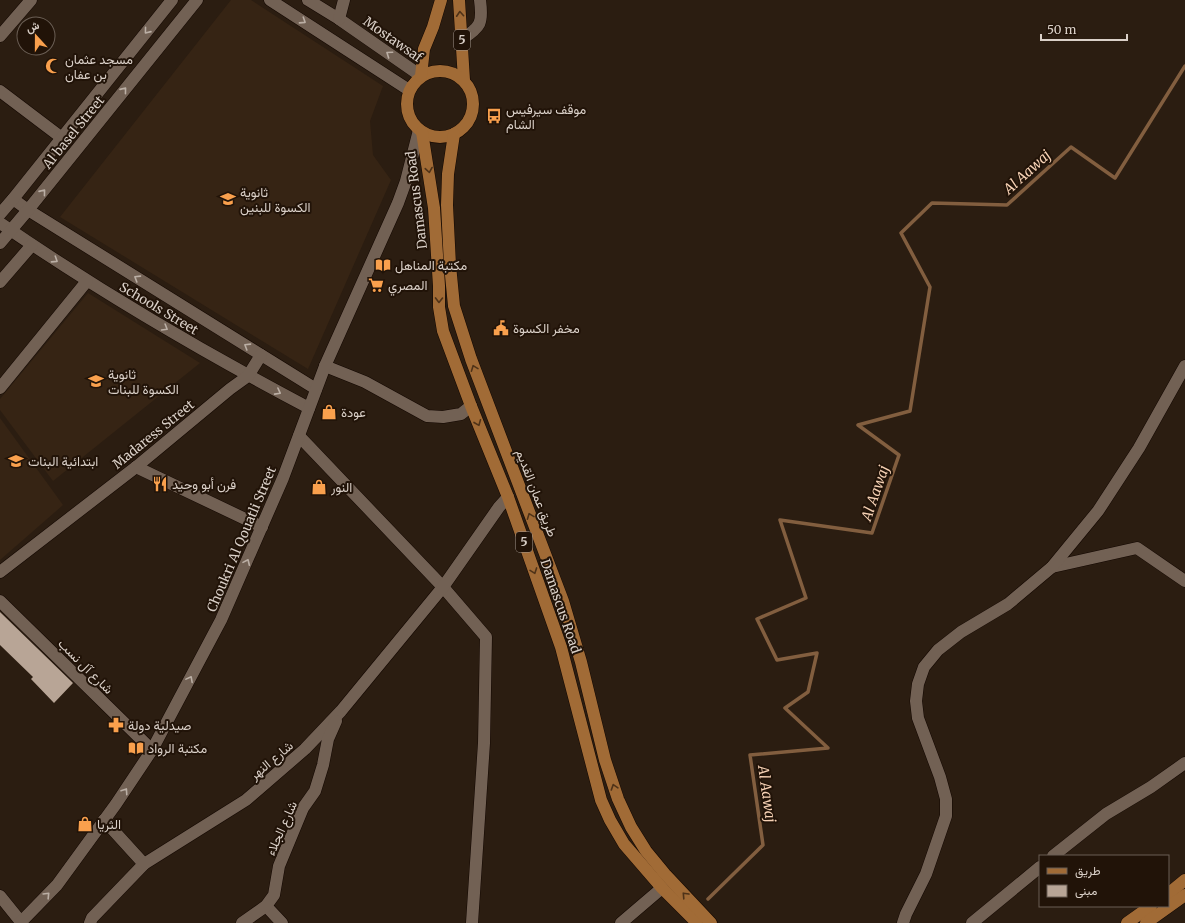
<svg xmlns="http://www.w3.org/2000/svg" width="1185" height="923" font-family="Merriweather,Vazirmatn,serif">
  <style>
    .built { fill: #362414 }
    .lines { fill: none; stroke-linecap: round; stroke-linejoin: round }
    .stream { stroke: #825e3f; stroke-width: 3.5 }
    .building { fill: #b8a596 }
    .minor-casing { stroke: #130701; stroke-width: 13 }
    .major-casing { stroke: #130701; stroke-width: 13 }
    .minor { stroke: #726154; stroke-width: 12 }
    .major { stroke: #a16b36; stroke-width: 12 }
    .oneway { stroke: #4e3218 }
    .oneway2 { stroke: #bbafa5 }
    .labels { text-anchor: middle; stroke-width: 4; stroke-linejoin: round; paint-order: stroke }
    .shield { fill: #211308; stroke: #a2978e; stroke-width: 1 }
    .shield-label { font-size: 12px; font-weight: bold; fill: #dad0c8 }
    .street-label { font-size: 13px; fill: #dad0c8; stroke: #211308 }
    .poi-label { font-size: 13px; fill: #dad0c8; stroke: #211308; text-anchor: start }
    .water-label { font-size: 14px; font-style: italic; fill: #f7d2b5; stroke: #211308 }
  </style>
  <rect width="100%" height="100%" fill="#2b1d11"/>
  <g class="built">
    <path d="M231 0H251L383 86 370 121 373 155 391 180 308 369 60 217Z"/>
    <path d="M88 293 200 363 53 481 0 410V399Z"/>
    <path d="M0 418 63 505 0 560Z"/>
  </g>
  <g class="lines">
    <path class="stream" d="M708 899 763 845 750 755 828 748 785 708 808 692 817 653 777 660 757 619 806 598 780 520 872 533 899 455 858 425 910 411 930 287 901 233 932 203 1007 205 1071 147 1115 178 1185 66"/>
  </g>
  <path class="building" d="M0 612 73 683 54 703 31 679 33 677 0 645Z"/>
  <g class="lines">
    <g class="minor-casing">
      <g id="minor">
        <path d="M270 0 409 90"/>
        <path d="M308 0 339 19 421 76"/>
        <path d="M339 19 344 0"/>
        <path d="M0 36 31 0"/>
        <path d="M462 39C481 27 483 23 480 0"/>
        <path d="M0 91 62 138"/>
        <path d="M13 199 28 210 316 389"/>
        <path d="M0 214 13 199 172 0"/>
        <path d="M0 223C99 291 203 352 309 408"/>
        <path d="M0 243 28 210 197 0"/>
        <path d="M0 282 32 245"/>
        <path d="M325 366 365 382 427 416 443 417 461 414 471 406"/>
        <path d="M0 388 87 281"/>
        <path d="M299 436 443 587 486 637 484 743 472 923"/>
        <path d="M136 467 262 527"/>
        <path d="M1052 567 1137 548 1185 581"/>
        <path d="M0 572 136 467 230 389 248 376 261 355"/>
        <path d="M0 601 152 750"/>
        <path d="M104 820 144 864"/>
        <path d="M1053 856 1106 814 1151 787 1185 763"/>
        <path d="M0 896 21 922"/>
        <path d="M266 906 282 923"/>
        <path d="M20 923 57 885 116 804 152 750 221 620 283 478 325 366 398 203 406 181 419 130"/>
        <path d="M90 923 92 918 144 864 246 800 305 749 341 711 443 587 499 507 508 497"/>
        <path d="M242 923 266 906 274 895 279 866 303 808 315 791 323 765 328 739 336 721"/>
        <path d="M621 923 662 888"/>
        <path d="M903 923 906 914 926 874 946 816V799L940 777 918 718 916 701 918 684 924 667 938 650 961 632 1008 604 1052 567 1098 511 1139 448 1185 366"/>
        <path d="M972 923 1040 867"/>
      </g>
    </g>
    <g class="major-casing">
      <g id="major">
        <path d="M459 0 464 80"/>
        <circle cx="440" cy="104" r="33"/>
        <path d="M421 76 424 49 433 27 441 0"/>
        <path d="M422 132 434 208 439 286V307L443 331 471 406 508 497 561 647 601 800 610 820 624 844 662 888 697 923"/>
        <path d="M454 134 448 174 447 205 450 265 454 306 471 359 563 601 581 662 605 760 618 799 631 827 646 851 665 874 711 923"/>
        <path d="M1168 894 1185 880"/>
        <path d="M1127 923 1151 906"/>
        <path d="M1146 923 1185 895"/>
      </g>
    </g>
    <use href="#minor" class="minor"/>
    <use href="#major" class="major"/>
  </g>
  <defs><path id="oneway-chevron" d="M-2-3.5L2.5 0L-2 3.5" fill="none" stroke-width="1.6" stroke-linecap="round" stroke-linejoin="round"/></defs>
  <g class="oneway">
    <use href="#oneway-chevron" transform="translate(460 14) rotate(-94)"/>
    <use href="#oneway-chevron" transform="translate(429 170) rotate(81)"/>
    <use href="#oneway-chevron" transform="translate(439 300) rotate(91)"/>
    <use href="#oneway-chevron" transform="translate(474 368) rotate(-111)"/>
    <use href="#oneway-chevron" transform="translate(478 423) rotate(68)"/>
    <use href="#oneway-chevron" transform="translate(530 516) rotate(-111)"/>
    <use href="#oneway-chevron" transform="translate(534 571) rotate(70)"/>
    <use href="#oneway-chevron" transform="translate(614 787) rotate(-108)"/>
    <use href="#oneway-chevron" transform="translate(685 895) rotate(-133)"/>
  </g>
  <g class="oneway2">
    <use href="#oneway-chevron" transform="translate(303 21) rotate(33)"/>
    <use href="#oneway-chevron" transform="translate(147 31) rotate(129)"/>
    <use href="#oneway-chevron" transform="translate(389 54) rotate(-145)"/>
    <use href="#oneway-chevron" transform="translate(124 90) rotate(-51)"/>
    <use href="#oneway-chevron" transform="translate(43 192) rotate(-51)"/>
    <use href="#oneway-chevron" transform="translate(55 260) rotate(33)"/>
    <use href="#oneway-chevron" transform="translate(137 278) rotate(-148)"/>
    <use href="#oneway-chevron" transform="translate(165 328) rotate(31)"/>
    <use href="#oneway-chevron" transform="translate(247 346) rotate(-148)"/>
    <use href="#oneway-chevron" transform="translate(278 392) rotate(28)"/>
    <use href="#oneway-chevron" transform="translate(247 562) rotate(-66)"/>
    <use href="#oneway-chevron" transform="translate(190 679) rotate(-62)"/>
    <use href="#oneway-chevron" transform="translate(125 791) rotate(-56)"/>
    <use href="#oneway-chevron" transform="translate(47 895) rotate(-46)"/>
  </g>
  <defs>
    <g id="mosque-bare" transform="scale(1.2)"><path d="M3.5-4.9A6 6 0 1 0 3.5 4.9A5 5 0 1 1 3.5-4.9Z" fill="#f9a04d" stroke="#211308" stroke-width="2.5" paint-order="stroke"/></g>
    <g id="bus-bare" transform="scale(1.2)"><path d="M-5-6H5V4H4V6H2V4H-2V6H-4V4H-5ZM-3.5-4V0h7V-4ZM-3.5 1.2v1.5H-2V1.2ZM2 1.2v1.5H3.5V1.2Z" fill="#f9a04d" stroke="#211308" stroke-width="2.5" paint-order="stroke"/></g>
    <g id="school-bare" transform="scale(1.2)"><path d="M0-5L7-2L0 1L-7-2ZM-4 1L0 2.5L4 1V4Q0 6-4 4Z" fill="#f9a04d" stroke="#211308" stroke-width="2.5" paint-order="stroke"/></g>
    <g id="library-bare" transform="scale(1.2)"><path d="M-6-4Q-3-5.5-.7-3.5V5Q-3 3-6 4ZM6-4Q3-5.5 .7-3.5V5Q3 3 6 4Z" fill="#f9a04d" stroke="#211308" stroke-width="2.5" paint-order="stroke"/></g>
    <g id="supermarket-bare" transform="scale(1.2)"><path d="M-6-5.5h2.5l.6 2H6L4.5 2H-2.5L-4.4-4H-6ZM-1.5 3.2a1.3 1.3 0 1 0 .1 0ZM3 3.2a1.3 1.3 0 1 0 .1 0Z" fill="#f9a04d" stroke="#211308" stroke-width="2.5" paint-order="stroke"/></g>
    <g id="civic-bare" transform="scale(1.2)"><path d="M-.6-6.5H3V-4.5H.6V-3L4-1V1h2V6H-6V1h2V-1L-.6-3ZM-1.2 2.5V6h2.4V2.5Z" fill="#f9a04d" stroke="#211308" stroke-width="2.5" paint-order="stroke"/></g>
    <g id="shop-bare" transform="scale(1.2)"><path d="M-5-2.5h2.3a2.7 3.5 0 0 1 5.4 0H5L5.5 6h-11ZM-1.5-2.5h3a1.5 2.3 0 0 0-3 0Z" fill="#f9a04d" stroke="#211308" stroke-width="2.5" paint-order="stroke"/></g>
    <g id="restaurant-bare" transform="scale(1.2)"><path d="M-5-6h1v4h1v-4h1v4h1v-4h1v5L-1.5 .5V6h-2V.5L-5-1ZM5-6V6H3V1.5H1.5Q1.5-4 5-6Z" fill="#f9a04d" stroke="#211308" stroke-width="2.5" paint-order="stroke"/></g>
    <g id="pharmacy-bare" transform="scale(1.2)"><path d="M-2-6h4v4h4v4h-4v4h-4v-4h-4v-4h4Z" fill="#f9a04d" stroke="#211308" stroke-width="2.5" paint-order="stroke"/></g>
  </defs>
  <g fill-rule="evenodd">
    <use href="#mosque-bare" x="53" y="66"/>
    <use href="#bus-bare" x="494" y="116"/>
    <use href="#school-bare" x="228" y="199"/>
    <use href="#library-bare" x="383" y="265"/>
    <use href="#supermarket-bare" x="376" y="285"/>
    <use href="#civic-bare" x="501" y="328"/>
    <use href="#school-bare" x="96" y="381"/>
    <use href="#shop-bare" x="329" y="412"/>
    <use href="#school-bare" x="16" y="461"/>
    <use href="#restaurant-bare" x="160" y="484"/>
    <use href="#shop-bare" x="319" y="487"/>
    <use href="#pharmacy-bare" x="116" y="725"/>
    <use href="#library-bare" x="136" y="748"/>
    <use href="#shop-bare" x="85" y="824"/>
  </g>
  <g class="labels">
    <g class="shield">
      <rect x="454" y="30" width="16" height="20" rx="3"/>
      <rect x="516" y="532" width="16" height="20" rx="3"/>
    </g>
    <g class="shield-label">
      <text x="462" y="44">5</text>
      <text x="524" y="546">5</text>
    </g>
    <g class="street-label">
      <text transform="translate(393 39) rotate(35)" y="5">Mostawsaf</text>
      <text transform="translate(73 132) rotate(-51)" y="5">Al basel Street</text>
      <text transform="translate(416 200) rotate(-97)" y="5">Damascus Road</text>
      <text transform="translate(159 308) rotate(31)" y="5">Schools Street</text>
      <text transform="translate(153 434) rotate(-39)" y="5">Madaress Street</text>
      <text transform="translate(537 493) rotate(69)" y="5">طريق عمان القديم</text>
      <text transform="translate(241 539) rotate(-67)" y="5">Choukri Al Qouatli Street</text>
      <text transform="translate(561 606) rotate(71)" y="5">Damascus Road</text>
      <text transform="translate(86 666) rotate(45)" y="5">شارع آل نسب</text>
      <text transform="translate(271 760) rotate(-40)" y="5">شارع النهر</text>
      <text transform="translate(281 828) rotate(-66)" y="5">شارع الجلاء</text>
    </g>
    <g class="poi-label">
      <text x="65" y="64">مسجد عثمان<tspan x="65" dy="15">بن عفان</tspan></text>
      <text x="506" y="114">موقف سيرفيس<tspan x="506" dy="15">الشام</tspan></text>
      <text x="240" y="197">ثانوية<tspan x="240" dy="15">الكسوة للبنين</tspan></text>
      <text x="395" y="270">مكتبة المناهل</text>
      <text x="388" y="290">المصري</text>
      <text x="513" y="333">مخفر الكسوة</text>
      <text x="108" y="379">ثانوية<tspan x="108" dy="15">الكسوة للبنات</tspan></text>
      <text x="341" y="417">عودة</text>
      <text x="28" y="466">ابتدائية البنات</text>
      <text x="172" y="489">فرن أبو وحيد</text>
      <text x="331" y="492">النور</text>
      <text x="128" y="730">صيدلية دولة</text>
      <text x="148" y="753">مكتبة الرواد</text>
      <text x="97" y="829">الثريا</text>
    </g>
    <g class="water-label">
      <text transform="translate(1027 172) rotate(-42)" y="5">Al Aawaj</text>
      <text transform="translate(875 493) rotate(-71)" y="5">Al Aawaj</text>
      <text transform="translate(767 794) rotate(82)" y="5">Al Aawaj</text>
    </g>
  </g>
  <rect x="1039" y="855" width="130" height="52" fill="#211308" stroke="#6b5f55"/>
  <rect x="1047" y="868" width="20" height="6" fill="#a16b36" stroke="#6b5f55"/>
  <text x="1075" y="875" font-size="12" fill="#dad0c8">طريق</text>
  <rect x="1047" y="885" width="20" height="12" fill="#b8a596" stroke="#6b5f55"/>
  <text x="1075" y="895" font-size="12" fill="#dad0c8">مبنى</text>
  <g transform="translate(36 36) rotate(339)"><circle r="19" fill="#211308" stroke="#6b5f55"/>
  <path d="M0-3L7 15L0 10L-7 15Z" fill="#f9a04d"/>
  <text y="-6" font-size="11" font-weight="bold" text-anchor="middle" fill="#dad0c8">ش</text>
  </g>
  <path d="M1041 34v6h86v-6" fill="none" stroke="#dad0c8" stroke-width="2"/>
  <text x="1047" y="34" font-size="12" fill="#dad0c8" stroke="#211308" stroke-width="3" paint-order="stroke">50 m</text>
</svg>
